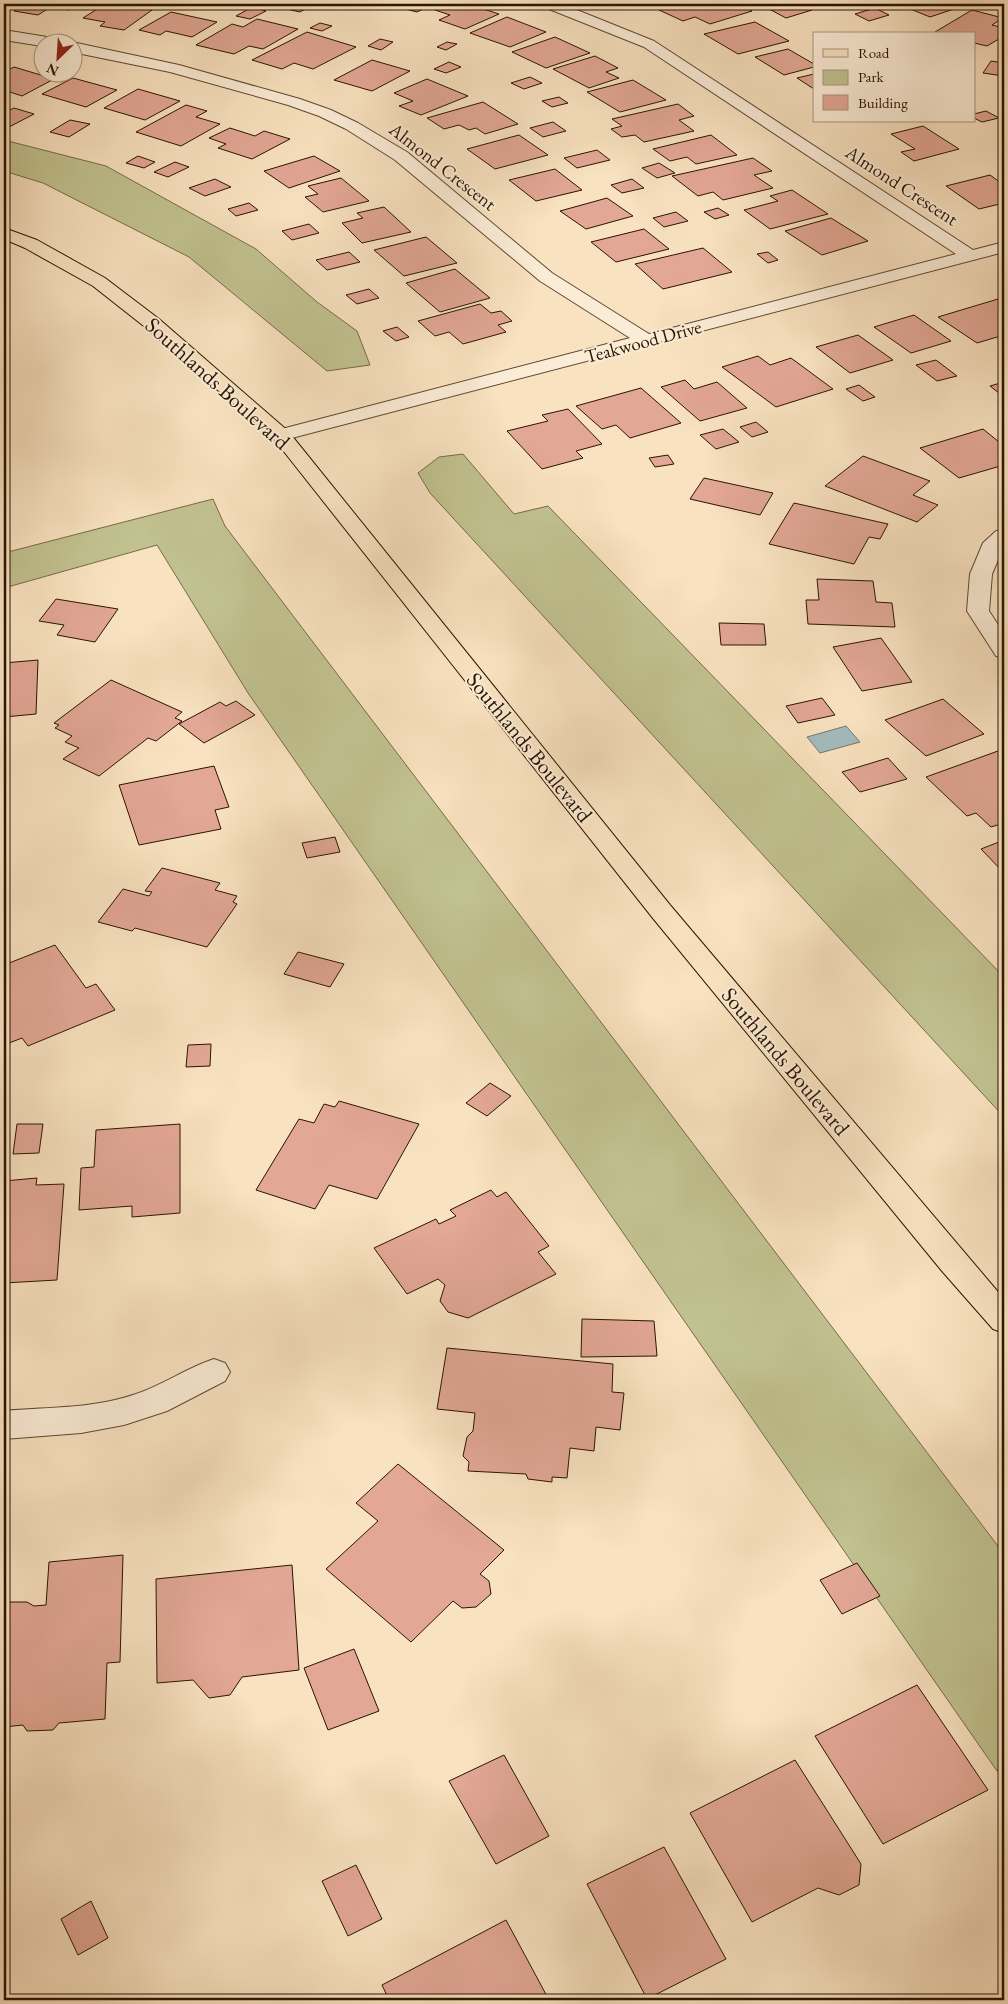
<svg xmlns="http://www.w3.org/2000/svg" width="1008" height="2004" font-family="'EB Garamond',serif">
  <style>
    .green { fill: #c1c290; stroke: #766b48 }
    .water { fill: #a3bbbd; stroke: #737871 }
    .building { fill: #e2a795; stroke: #2a1400 }
    .lines { fill: none; stroke-linecap: round; stroke-linejoin: round }
    .minor-casing { stroke: #5e4830; stroke-width: 2 }
    .major-casing { stroke: #2a1400; stroke-width: 2 }
    .minor { fill: #fbecd6; fill-rule: evenodd }
    .major { fill: #f9e2c0; fill-rule: evenodd }
    .labels { text-anchor: middle; stroke-width: 4; stroke-linejoin: round; paint-order: stroke }
    .far-street-label { font-size: 19px; fill: #2a1400; stroke: #fbecd6 }
    .street-label { font-size: 22px; fill: #2a1400; stroke: #fbecd6 }
  </style>
  <rect width="100%" height="100%" fill="#f9e2c0"/>
  <filter id="stains"><feTurbulence type="fractalNoise" baseFrequency=".004" numOctaves="4"/><feColorMatrix values="0 0 0 0 .2 0 0 0 0 .09 0 0 0 0 .02 0 0 0 .5 -.17"/></filter>
  <radialGradient id="worn" r=".72"><stop offset=".6" stop-color="#630" stop-opacity="0"/><stop offset="1" stop-color="#630" stop-opacity=".3"/></radialGradient>
  <g class="green">
    <path d="M4 140 106 166 256 249 317 302 357 331 370 365 327 371 189 257 43 183 4 171Z"/>
    <path d="M463 454 514 514 548 506 1004 977V1117L430 493 418 473 439 457Z"/>
    <path d="M213 499 225 526 1004 1554V1766L997 1771 248 693 157 545 4 588V553Z"/>
  </g>
  <path class="water" d="M846 726 860 742 820 753 807 737Z"/>
  <g class="building">
    <path d="M24 4H78L69 10 52 6 38 15 14 11Z"/>
    <path d="M105 4H114L152 10 124 30 100 26 105 22 83 18Z"/>
    <path d="M289 4H314L300 12 282 8Z"/>
    <path d="M386 4H434L417 12Z"/>
    <path d="M449 4H468L499 14 465 29 439 20 450 15 435 10Z"/>
    <path d="M679 4H736L752 11 710 24 695 17 683 21 659 10Z"/>
    <path d="M789 4H799L812 10 786 18 769 9Z"/>
    <path d="M898 4H941L954 9 930 17Z"/>
    <path d="M252 7 266 11 250 19 236 16Z"/>
    <path d="M875 8 889 15 869 21 855 14Z"/>
    <path d="M972 10 1003 18 992 25 1004 28V36L987 46 974 43V34H943L935 32Z"/>
    <path d="M171 12 217 22 192 37 166 31 160 35 139 30Z"/>
    <path d="M507 17 546 32 510 47 470 33Z"/>
    <path d="M257 19 298 29 263 49 249 46 234 54 196 45 232 24 243 27Z"/>
    <path d="M755 22 789 41 738 54 704 34Z"/>
    <path d="M320 23 332 26 322 31 310 28Z"/>
    <path d="M307 32 356 47 313 69 294 63 282 69 252 60Z"/>
    <path d="M555 37 590 53 546 68 512 52Z"/>
    <path d="M380 39 393 42 381 50 368 46Z"/>
    <path d="M447 42 457 44 446 50 437 47Z"/>
    <path d="M788 49 814 64V67L784 75 755 57Z"/>
    <path d="M595 56 618 68 606 72 619 78 589 88 553 69Z"/>
    <path d="M372 60 410 71 372 91 334 80Z"/>
    <path d="M991 61 1004 63 1003 76 983 73Z"/>
    <path d="M449 62 461 67 446 73 434 69Z"/>
    <path d="M14 67 54 79 22 96 4 90V72Z"/>
    <path d="M814 74V89L797 78Z"/>
    <path d="M530 77 542 83 524 89 511 83Z"/>
    <path d="M73 78 117 90 86 107 42 94Z"/>
    <path d="M427 79 468 96 421 115 399 106 413 101 394 93Z"/>
    <path d="M633 80 666 100 620 112 587 92Z"/>
    <path d="M138 89 180 101 145 120 104 108Z"/>
    <path d="M559 97 568 103 552 107 542 101Z"/>
    <path d="M483 102 518 124 485 134 476 128 469 130 459 125 444 129 427 118Z"/>
    <path d="M678 104 694 116 679 120 694 131 644 142 635 135 622 137 611 129 622 126 612 119Z"/>
    <path d="M186 105 207 111 196 117 220 124 181 146 136 132Z"/>
    <path d="M14 108 34 114 9 127 4 125V113Z"/>
    <path d="M986 111 999 118 982 122 974 118V114Z"/>
    <path d="M70 120 90 124 69 137 50 132Z"/>
    <path d="M553 122 566 131 543 137 530 128Z"/>
    <path d="M923 126 959 149 914 161 901 152 915 149 891 134Z"/>
    <path d="M230 128 255 136 264 131 290 139 252 159 218 148 226 144 209 138Z"/>
    <path d="M519 135 548 155 495 169 467 149Z"/>
    <path d="M711 135 737 155 696 164 687 157 670 161 653 149Z"/>
    <path d="M597 150 610 160 577 168 564 158Z"/>
    <path d="M138 156 155 162 144 168 126 163Z"/>
    <path d="M314 156 340 171 289 188 264 171Z"/>
    <path d="M753 158 772 171 754 175 773 188 723 200 713 192 698 196 672 176Z"/>
    <path d="M175 162 189 167 168 177 154 172Z"/>
    <path d="M659 163 675 173 657 178 642 168Z"/>
    <path d="M555 169 582 190 536 201 509 180Z"/>
    <path d="M990 175 1004 185V203L979 209 946 186Z"/>
    <path d="M341 178 369 201 323 212 305 197 318 194 308 186Z"/>
    <path d="M215 179 231 187 205 196 189 188Z"/>
    <path d="M632 179 644 188 622 193 611 185Z"/>
    <path d="M792 190 828 214 770 229 744 210 778 201 770 196Z"/>
    <path d="M607 198 633 216 586 229 560 211Z"/>
    <path d="M249 203 258 210 236 216 228 209Z"/>
    <path d="M384 207 411 232 362 243 342 223 363 218 357 213Z"/>
    <path d="M718 208 729 215 715 219 704 212Z"/>
    <path d="M676 212 688 221 664 227 653 218Z"/>
    <path d="M831 218 868 241 822 255 785 231Z"/>
    <path d="M309 224 319 233 292 240 282 231Z"/>
    <path d="M644 229 669 249 616 262 591 242Z"/>
    <path d="M426 237 457 263 404 276 374 250Z"/>
    <path d="M703 248 732 272 663 289 635 264Z"/>
    <path d="M349 252 360 262 327 270 316 260Z"/>
    <path d="M768 252 778 260 768 263 757 254Z"/>
    <path d="M455 269 490 298 440 312 406 283Z"/>
    <path d="M369 289 379 298 357 304 346 295Z"/>
    <path d="M998 299 1004 303V335L977 343 938 317Z"/>
    <path d="M480 304 491 313 501 311 512 321 498 325 506 332 463 344 449 332 435 336 418 321Z"/>
    <path d="M914 315 951 341 911 353 874 327Z"/>
    <path d="M397 327 409 337 396 341 383 331Z"/>
    <path d="M858 335 893 360 850 373 816 347Z"/>
    <path d="M758 356 770 365 791 358 833 389 776 407 722 367Z"/>
    <path d="M936 360 957 376 937 381 916 365Z"/>
    <path d="M685 380 694 389 717 382 747 408 700 421 661 387Z"/>
    <path d="M1004 382V397L990 386Z"/>
    <path d="M859 385 875 397 863 401 846 389Z"/>
    <path d="M641 388 681 423 630 438 616 425 602 429 576 406Z"/>
    <path d="M568 409 602 444 576 451 583 458 542 469 507 431 548 421 542 415Z"/>
    <path d="M756 422 768 432 752 437 740 427Z"/>
    <path d="M723 429 739 442 716 449 700 435Z"/>
    <path d="M983 429 1004 446V465L959 478 920 448Z"/>
    <path d="M668 455 674 464 655 467 649 458Z"/>
    <path d="M863 456 930 481 913 495 938 505 917 522 825 486Z"/>
    <path d="M704 478 773 493 760 515 690 499Z"/>
    <path d="M794 503 888 524 880 539 869 537 854 564 769 544Z"/>
    <path d="M817 579 873 581 876 602 892 603 895 627 808 624 806 600H819Z"/>
    <path d="M56 599 118 609 95 642 57 635 64 625 39 621Z"/>
    <path d="M719 623 764 624 766 645H721Z"/>
    <path d="M881 638 912 682 862 691 833 647Z"/>
    <path d="M38 660 36 714 4 717V663Z"/>
    <path d="M111 680 182 712 175 718 182 721 156 741 148 738 99 776 63 759 79 748 65 742 72 736 55 728 59 725 54 723Z"/>
    <path d="M822 698 835 715 798 723 786 706Z"/>
    <path d="M943 699 984 734 926 756 885 720Z"/>
    <path d="M236 701 255 715 204 743 179 724 220 702 226 706Z"/>
    <path d="M998 751 1004 757V766L1001 767 1004 770V823L991 827 976 813 967 816 926 777Z"/>
    <path d="M888 758 907 779 860 792 842 772Z"/>
    <path d="M214 766 229 807 215 810 221 829 139 845 119 785Z"/>
    <path d="M335 837 340 852 307 858 302 843Z"/>
    <path d="M1004 840V873L981 849Z"/>
    <path d="M162 868 220 883 215 890 237 896 233 902 237 904 207 947 135 928 132 931 98 922 123 889 149 896 152 892 145 891Z"/>
    <path d="M55 945 86 988 96 984 115 1010 28 1046 22 1038 4 1045V979L8 978 4 973V965Z"/>
    <path d="M298 952 344 964 330 987 284 974Z"/>
    <path d="M211 1044 210 1066 186 1067 188 1045Z"/>
    <path d="M490 1083 511 1096 487 1116 466 1103Z"/>
    <path d="M339 1101 419 1124 377 1199 329 1185 315 1209 256 1190 299 1119 314 1123 324 1104 335 1107Z"/>
    <path d="M17 1124H43L39 1153 13 1154Z"/>
    <path d="M180 1124V1213L132 1217V1206L79 1210 81 1168 94 1167 96 1130Z"/>
    <path d="M37 1178 36 1185 64 1184 57 1280 4 1283V1181Z"/>
    <path d="M491 1190 497 1197 506 1192 549 1246 538 1252 556 1274 468 1318 448 1312 440 1301 445 1285 438 1279 407 1294 374 1248 436 1219 439 1224 456 1216 450 1210Z"/>
    <path d="M582 1319 654 1321 657 1356 581 1357Z"/>
    <path d="M447 1348 613 1364 612 1392 624 1393 620 1430 596 1427 594 1451 570 1448 567 1478 552 1477V1482L528 1479 526 1474 468 1471 469 1462 463 1456 467 1437 473 1431 475 1413 437 1409Z"/>
    <path d="M398 1464 504 1550 480 1574 489 1581 491 1594 476 1607 462 1608 453 1601 411 1642 326 1569 378 1521 356 1503Z"/>
    <path d="M123 1555 120 1662 107 1663 105 1719 59 1723 53 1730 27 1731 23 1725 4 1727V1607L11 1602H27L34 1606 46 1605 49 1562Z"/>
    <path d="M857 1563 880 1596 842 1614 820 1580Z"/>
    <path d="M292 1565 299 1670 242 1677 230 1695 209 1698 193 1680 157 1683 156 1579Z"/>
    <path d="M354 1649 379 1711 328 1730 304 1668Z"/>
    <path d="M917 1685 988 1790 883 1844 815 1736Z"/>
    <path d="M504 1755 549 1836 496 1864 449 1781Z"/>
    <path d="M795 1760 861 1864 859 1885 839 1895 818 1888 752 1922 690 1813Z"/>
    <path d="M664 1847 726 1959 647 1999 587 1884Z"/>
    <path d="M356 1865 382 1919 348 1936 322 1881Z"/>
    <path d="M91 1901 108 1938 78 1955 61 1919Z"/>
    <path d="M506 1920 549 2000H389L382 1985Z"/>
  </g>
  <g class="lines">
    <g class="minor-casing">
      <g id="minor">
        <path d="M542 4H562L654 41 973 250 1004 242V252L288 439 281 441 274 439 271 435 274 431 630 338 540 281 395 160 346 129 319 116 288 105 170 72 72 52V42L179 65 300 99 331 110 358 123 407 152 552 273 649 334 956 254 644 47 544 7Z"/>
        <path d="M4 30 47 37 52 39 55 42H42V46L4 40Z"/>
        <path d="M1004 530V546L992 574 989 611 1004 634V658L996 656 967 611 970 574 983 543 996 531Z"/>
        <path d="M214 1359 225 1363 230 1372 225 1381 167 1411 124 1425 81 1433 4 1439V1411C47 1407 91 1409 133 1395 162 1386 186 1368 214 1359Z"/>
      </g>
    </g>
    <g class="major-casing">
      <path id="major" d="M4 228 37 240 105 278 159 319 288 431 670 905 1004 1299V1333L993 1329 942 1271 652 917 274 439 145 327 93 286 25 248 4 239Z"/>
    </g>
    <use href="#minor" class="minor"/>
    <use href="#major" class="major"/>
  </g>
  <g class="labels">
    <g class="far-street-label">
      <text transform="translate(443 166) rotate(38)" y="7">Almond Crescent</text>
      <text transform="translate(902 185) rotate(33)" y="7">Almond Crescent</text>
      <text transform="translate(643 341) rotate(-15)" y="7">Teakwood Drive</text>
    </g>
    <g class="street-label">
      <text transform="translate(218 383) rotate(42)" y="8">Southlands Boulevard</text>
      <text transform="translate(530 747) rotate(51)" y="8">Southlands Boulevard</text>
      <text transform="translate(786 1061) rotate(50)" y="8">Southlands Boulevard</text>
    </g>
  </g>
  <rect width="1008" height="2004" fill="none" stroke="#f9e2c0" stroke-width="20"/>
  <rect x="5" y="5" width="998" height="1994" fill="none" stroke="#2a1400" stroke-width="2.5"/>
  <rect x="10" y="10" width="988" height="1984" fill="none" stroke="#2a1400"/>
  <rect x="813" y="32" width="162" height="90" fill="#fbecd6" stroke="#a79680"/>
  <rect x="823" y="49" width="25" height="8" fill="#f9e2c0" stroke="#a79680"/>
  <text x="858" y="58" font-size="15" fill="#2a1400">Road</text>
  <rect x="823" y="70" width="25" height="15" fill="#c1c290" stroke="#a79680"/>
  <text x="858" y="82" font-size="15" fill="#2a1400">Park</text>
  <rect x="823" y="95" width="25" height="15" fill="#e2a795" stroke="#a79680"/>
  <text x="858" y="108" font-size="15" fill="#2a1400">Building</text>
  <g transform="translate(58 58) rotate(205)"><circle r="24" fill="#fbecd6" stroke="#a79680"/>
  <path d="M0-4L9 19L0 12L-9 19Z" fill="#8f2418"/>
  <text y="-8" font-size="14" font-weight="bold" text-anchor="middle" fill="#2a1400">N</text>
  </g>
  <rect width="100%" height="100%" filter="url(#stains)"/>
  <rect width="100%" height="100%" fill="url(#worn)"/>
</svg>
